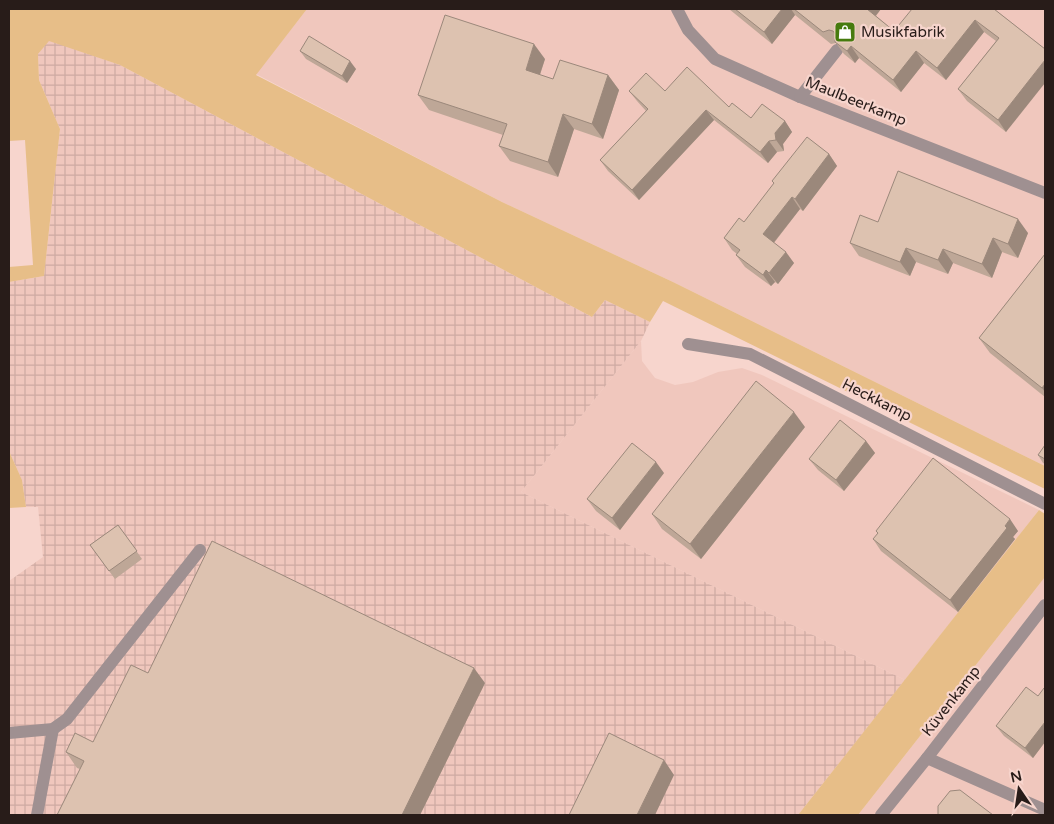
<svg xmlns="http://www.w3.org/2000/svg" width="1054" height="824" font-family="'Varela Round',sans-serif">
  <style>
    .built { fill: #f0c7bd }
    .industrial { fill: url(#industrial-grid) }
    .grass { fill: #e7be88 }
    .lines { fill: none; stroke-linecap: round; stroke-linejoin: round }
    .minor { stroke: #9f9091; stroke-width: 12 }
    .wall { fill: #bea797 }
    .shaded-wall { fill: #9b887b }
    .building { fill: #ddc2b0; stroke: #9b887b }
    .labels { text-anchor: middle; stroke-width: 4.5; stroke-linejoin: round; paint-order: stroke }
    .poi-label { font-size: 15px; fill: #281c19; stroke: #f7d5cd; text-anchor: start }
    .street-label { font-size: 15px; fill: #281c19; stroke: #f7d5cd }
  </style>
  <defs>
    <pattern id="industrial-grid" width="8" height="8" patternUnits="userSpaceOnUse" patternTransform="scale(1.25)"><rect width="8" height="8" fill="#f0c7bd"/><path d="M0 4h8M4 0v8" fill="none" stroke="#ceaaa2"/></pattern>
  </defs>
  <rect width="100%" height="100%" fill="#f7d5cd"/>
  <g class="built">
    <path d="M307 9H1045V466L673 282 502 202 256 74Z"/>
    <path d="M641 341 642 361 655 378 675 385 693 382 718 372 742 368 762 375 1039 510 905 680 521 492Z"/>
    <path d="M1045 577V815H858Z"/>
  </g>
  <path class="industrial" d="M49 40 120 65 592 317 605 300 650 322 641 341 521 492 905 680 798 815H9V581L43 557 38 507H26L22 480 9 451V282L44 276 60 129 39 80 38 54Z"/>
  <g class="grass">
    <path d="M9 9H307L256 75 502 202 673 282 1045 466V489L663 301 650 322 605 300 592 317 120 65 49 41 38 54 39 80 60 129 44 276 9 282V267L33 265 25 140 9 141Z"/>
    <path d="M9 451 22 480 26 507 9 508Z"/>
    <path d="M1039 510 1045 514V577L858 815H798Z"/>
  </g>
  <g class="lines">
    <g class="minor">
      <path d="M677 9 688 30 715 59 800 97 1045 193"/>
      <path d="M800 97 837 50"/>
      <path d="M688 344 750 354 1045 504"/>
      <path d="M9 733 53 729 67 719 200 550"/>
      <path d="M927 758 1045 810"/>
      <path d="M37 815 53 729"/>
      <path d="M881 815 927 758 1045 605"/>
    </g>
  </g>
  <g class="wall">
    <path d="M729 9H881L876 16 894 31 994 9 1045 49 1006 132 967 101 958 89 996 41 984 32 946 80 924 63 901 92 859 58 855 63 844 54 836 43 831 44 795 15 772 44Z"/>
    <path d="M300 51 356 69 347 83 306 59Z"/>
    <path d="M545 59 540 75 553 79 608 75 619 90 603 139 574 129 558 177 510 161 499 146 503 135 429 110 418 95Z"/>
    <path d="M629 91H665L729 107 751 118 785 121 792 132 783 144 784 151 777 152 768 163 714 120 639 200 608 171 600 160 646 111 637 101Z"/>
    <path d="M829 154 837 166 803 211 800 209 774 243 794 263 778 284 775 282 771 286 745 267 736 255 737 254 732 250 724 238 744 222 774 184 772 181Z"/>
    <path d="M878 222 1028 233 1018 258 1002 252 992 278 953 263 948 274 916 262 910 276 859 256 850 243Z"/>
    <path d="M1045 254V397L990 353 979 338Z"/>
    <path d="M805 427 701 559 662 529 652 514Z"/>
    <path d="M866 441 875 453 844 491 818 470 809 459Z"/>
    <path d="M1045 445V464L1043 463 1038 455Z"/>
    <path d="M664 473 620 530 596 511 587 499Z"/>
    <path d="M118 525 142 559 115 579 90 545Z"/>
    <path d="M876 531H1018L1013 537 1015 539 958 612 881 551 873 539 878 534Z"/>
    <path d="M148 673 485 683 420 815H57L80 769 77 768 66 752 93 742Z"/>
    <path d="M1045 688V742L1033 758 1004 736 996 726 1038 696Z"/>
  </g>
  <g class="shaded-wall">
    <path d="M782 9H791L795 15 772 44 764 32Z"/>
    <path d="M866 9H881L873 19Z"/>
    <path d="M975 20 984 32 946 80 937 68Z"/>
    <path d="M534 44 545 59 536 86 526 70Z"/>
    <path d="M851 46 859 58 855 63 847 51Z"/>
    <path d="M916 51 924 63 901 92 893 80Z"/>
    <path d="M1045 60V83L1006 132 998 120Z"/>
    <path d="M350 61 356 69 347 83 342 76Z"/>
    <path d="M608 75 619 90 603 139 592 124Z"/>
    <path d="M706 110 714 120 639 200 632 190Z"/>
    <path d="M563 114 574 129 558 177 548 162Z"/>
    <path d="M785 121 792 132 783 144 784 151 776 140 775 133Z"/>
    <path d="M769 141 777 152 768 163 760 152Z"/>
    <path d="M829 154 837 166 803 211 795 199Z"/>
    <path d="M792 197 800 209 771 246 763 234Z"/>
    <path d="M1018 219 1028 233 1018 258 1008 244Z"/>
    <path d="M993 238 1002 252 992 278 982 264Z"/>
    <path d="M906 248 916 262 910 276 900 262Z"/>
    <path d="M943 249 953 263 948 274 938 260Z"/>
    <path d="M786 252 794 263 778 284 769 273Z"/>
    <path d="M766 270 775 282 771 286 763 275Z"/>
    <path d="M1045 384V392L1042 388Z"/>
    <path d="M794 412 805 427 701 559 690 544Z"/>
    <path d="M866 441 875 453 844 491 836 480Z"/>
    <path d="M656 462 664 473 620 530 612 518Z"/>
    <path d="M1010 519 1018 531 1013 537 1015 539 958 612 950 600Z"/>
    <path d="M474 668 485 683 420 815H402Z"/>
    <path d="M1045 722V742L1033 758 1025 748Z"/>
    <path d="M664 760 674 775 655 815H637Z"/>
  </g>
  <g class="building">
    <path d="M735 9H782L764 32Z"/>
    <path d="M794 9H867L894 31 912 9H994L1045 49V60L998 120 958 89 999 38 975 20 937 68 916 51 893 80 851 46 847 51 835 42 836 35 833 31 829 30 823 32Z"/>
    <path d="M445 15 534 44 526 70 553 79 560 60 608 75 592 124 563 114 548 162 499 146 507 124 418 95Z"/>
    <path d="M309 36 350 61 342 76 300 51Z"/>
    <path d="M687 67 729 107 732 103 751 118 762 104 785 121 775 133 776 140 769 141 760 152 706 110 632 190 600 160 648 109 629 91 646 73 665 91Z"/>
    <path d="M807 137 829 154 795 199 792 197 763 234 786 252 769 273 766 270 763 275 736 255 740 250 724 238 739 218 744 222 774 183 772 181Z"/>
    <path d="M898 171 1018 219 1008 244 993 238 982 264 943 249 938 260 906 248 900 262 850 243 860 215 878 222Z"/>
    <path d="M1045 254V384L1042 388 979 338Z"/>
    <path d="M756 381 794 412 690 544 652 514Z"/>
    <path d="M840 420 866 441 836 480 809 459Z"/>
    <path d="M632 443 656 462 612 518 587 499Z"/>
    <path d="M1045 445V459L1038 455Z"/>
    <path d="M933 458 1010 519 1005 526 1007 528 950 600 873 539 878 533 876 531Z"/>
    <path d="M118 525 137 551 109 571 90 545Z"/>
    <path d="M212 541 474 668 402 815H57L84 761 66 752 75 733 93 742 131 665 148 673Z"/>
    <path d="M1026 687 1038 696 1044 688H1045V722L1025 748 996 726Z"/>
    <path d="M609 733 664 760 637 815H569Z"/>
    <path d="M960 790 993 815H937L938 814V806L950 791Z"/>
  </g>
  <defs>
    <g id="shop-square" transform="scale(1.125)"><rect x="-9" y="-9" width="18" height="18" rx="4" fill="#457b0e" stroke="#f7d5cd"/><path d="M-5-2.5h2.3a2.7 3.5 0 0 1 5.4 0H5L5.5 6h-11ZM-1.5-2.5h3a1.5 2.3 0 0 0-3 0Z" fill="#fff"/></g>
  </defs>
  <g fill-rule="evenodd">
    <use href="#shop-square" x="845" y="32"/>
  </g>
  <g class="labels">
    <g class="poi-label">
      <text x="861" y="37">Musikfabrik</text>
    </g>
    <g class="street-label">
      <text transform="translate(856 101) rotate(22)" y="5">Maulbeerkamp</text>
      <text transform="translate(877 400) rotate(27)" y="5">Heckkamp</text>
      <text transform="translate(951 701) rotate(-52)" y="5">Küvenkamp</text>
    </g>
  </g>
  <rect width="1054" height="824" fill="none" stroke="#281c19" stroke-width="20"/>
  <g transform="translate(1019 789) rotate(347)" stroke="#f7d5cd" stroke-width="4" paint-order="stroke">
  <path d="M0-4L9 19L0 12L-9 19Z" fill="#281c19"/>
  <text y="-8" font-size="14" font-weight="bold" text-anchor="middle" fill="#281c19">N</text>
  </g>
</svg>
